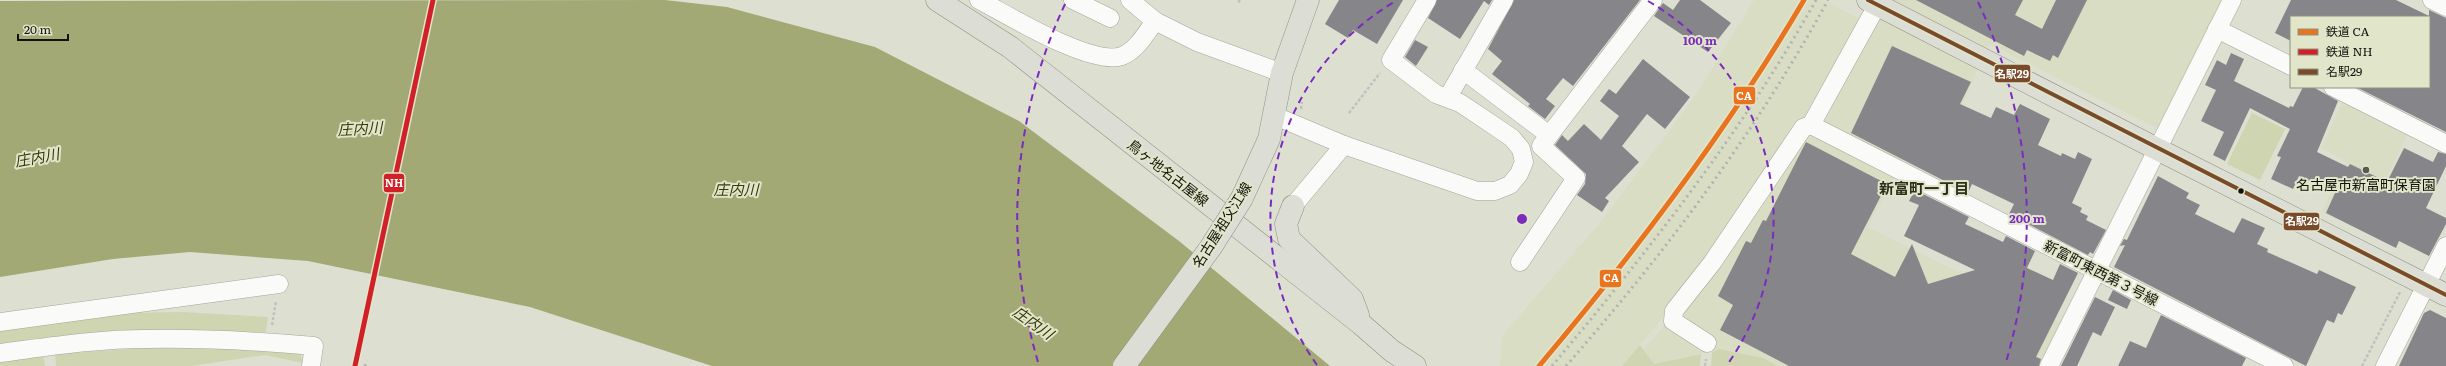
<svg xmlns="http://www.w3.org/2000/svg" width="2446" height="366" font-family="Literata,'Noto Sans JP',serif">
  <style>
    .built { fill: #d9ddc4 }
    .green { fill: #cfd5b0 }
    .water { fill: #a2a975 }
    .building { fill: #868589 }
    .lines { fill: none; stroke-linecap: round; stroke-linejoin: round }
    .minor-casing { stroke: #a3a59a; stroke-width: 19 }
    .major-casing { stroke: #8d907d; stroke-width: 23 }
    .path { stroke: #c0c1bc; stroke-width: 2.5; stroke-dasharray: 3 2; stroke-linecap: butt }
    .minor { stroke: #fafaf8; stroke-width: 18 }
    .major { stroke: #dcddd4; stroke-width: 22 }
    .rail { stroke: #b2b2af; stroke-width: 3; stroke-dasharray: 2 4; stroke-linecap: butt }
    .major-bridge-casing { stroke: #8d907d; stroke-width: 23; stroke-linecap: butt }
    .major-bridge { stroke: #dcddd4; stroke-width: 22 }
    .bus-1-casing { stroke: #e1e6cb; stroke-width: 7 }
    .bus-1 { stroke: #7a4b2a; stroke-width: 4 }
    .rail-1-casing { stroke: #e1e6cb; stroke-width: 8 }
    .rail-2-casing { stroke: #e1e6cb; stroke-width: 8 }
    .rail-1 { stroke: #e97420; stroke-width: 5 }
    .rail-2 { stroke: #d12027; stroke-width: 5 }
    .ring { fill: none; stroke: #7b2cbf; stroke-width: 2; stroke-dasharray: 7 5 }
    .poi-dot { fill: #585b50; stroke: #e1e6cb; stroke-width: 1.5 }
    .bus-dot { fill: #11130a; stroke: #e1e6cb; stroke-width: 1.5 }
    .labels { text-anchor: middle; stroke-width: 4; stroke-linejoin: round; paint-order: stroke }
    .street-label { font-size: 14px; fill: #11130a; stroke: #e1e6cb }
    .poi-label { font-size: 14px; fill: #11130a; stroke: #e1e6cb }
    .water-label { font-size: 15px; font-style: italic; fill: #363b05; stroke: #e1e6cb }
    .neighbourhood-label { font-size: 15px; font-weight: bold; fill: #2c2f1a; stroke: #e1e6cb }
    .centre { fill: #7b2cbf; stroke: #e1e6cb; stroke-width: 2 }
    .ring-label { font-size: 12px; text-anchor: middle; font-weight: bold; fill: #7b2cbf; stroke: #e1e6cb; stroke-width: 4; stroke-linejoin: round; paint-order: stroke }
    .line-badge { stroke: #e1e6cb; stroke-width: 1.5 }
    .badge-label { font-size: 11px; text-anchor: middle; font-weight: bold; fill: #fff }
  </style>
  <rect width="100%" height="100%" fill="#dde0d1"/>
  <g class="built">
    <path d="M1754 0H1823L1862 20 1803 120 1691 284 1622 366H1500L1502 336 1604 218 1696 95Z"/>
    <path d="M1887 0H2222L2157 128 1989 44 1952 128 1926 116 1868 227 2061 323 2039 366H1777L1763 358 1719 349 1654 364 1643 349 1698 290 1803 132 1816 139Z"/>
    <path d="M2343 101 2408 133 2386 179 2398 185 2374 237 2322 212 2346 161 2321 148Z"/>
  </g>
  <g class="green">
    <path d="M2252 113 2285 129 2260 180 2227 164Z"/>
    <path d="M182 312 268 317 266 332 144 330 41 339 0 345V326L123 313Z"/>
    <path d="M1640 345 1654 364 1701 354 1700 366H1622Z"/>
    <path d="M145 348 259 349 300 353 303 363 265 355 191 366H56L55 354Z"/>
    <path d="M1719 349 1763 358 1777 366H1711L1712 352Z"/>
    <path d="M43 355 45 366H0V361Z"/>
  </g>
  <path class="water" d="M665 0 727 7 875 47 1019 121 1179 241 1330 366H712L530 307 308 261 190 252 113 259 0 277V1Z"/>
  <g class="building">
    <path d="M1339 0H1403L1377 44 1353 30 1348 38 1325 24Z"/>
    <path d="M1437 0H1492L1489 5 1484 1 1460 39 1428 18Z"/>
    <path d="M1514 0H1640L1573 86 1563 78 1546 99 1555 106 1545 119 1528 106 1530 104 1492 74 1502 61 1488 49Z"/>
    <path d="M1680 0H1700L1731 23 1708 52 1654 16 1663 3 1673 10Z"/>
    <path d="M1916 0H2023L2015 15 2042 29 2056 0H2087L2058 58 2053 55 2050 61 2027 50 2024 56Z"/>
    <path d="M2291 0H2396L2429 16V10L2446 18V132L2356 87H2429V17H2291V41L2275 33Z"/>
    <path d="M1415 40 1428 47 1416 66 1405 57Z"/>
    <path d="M1892 46 1971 82 1960 104 1991 118 1996 107 2014 115 2020 104 2050 119 2038 145 2061 156 2062 153 2075 159 2078 152 2092 159 2072 203 2082 208 2080 212 2088 216 2086 220 2106 230 2093 254 2090 252 2088 255 2009 214 2014 204 1972 184 1968 193 1851 133Z"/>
    <path d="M2231 53 2244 59 2234 81 2289 108 2290 106 2293 107 2303 87H2313L2338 101 2317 152 2348 167 2350 164 2387 182 2404 148 2433 162 2438 152 2446 154V166L2426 208 2446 218V224L2429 256 2399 241 2396 248 2326 213 2335 193 2299 176 2293 189 2271 179 2281 157 2277 156 2290 129 2250 108 2225 161 2213 155 2224 132 2201 121 2216 90 2205 85 2217 60 2226 65Z"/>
    <path d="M1643 59 1690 97 1665 129 1647 114 1622 146 1639 162 1605 198 1609 201 1602 212 1577 195 1585 184 1586 174 1555 145 1562 135 1568 141 1584 124 1601 140 1619 116 1600 101 1609 89 1616 94Z"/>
    <path d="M1806 142 1887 184 1851 254 1895 277 1912 244 1928 284 1975 270 1904 236 1919 205 1909 201 1915 190 1969 217 1965 224 2003 242 2006 236 2035 251 2027 268 2053 280 2060 264 2078 273 2036 357 2041 359 2039 366H1789L1720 330 1733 305 1718 296 1746 241 1751 243 1763 220 1766 221Z"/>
    <path d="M2158 176 2189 193 2186 198 2200 205 2195 214 2234 233 2242 218 2265 228 2257 244 2268 249 2267 252 2317 274 2319 270 2356 287 2342 315 2338 313 2334 323 2327 320 2306 366 2114 267 2125 245 2120 246 2124 239 2127 240Z"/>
    <path d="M2113 290 2131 300 2127 309 2108 300Z"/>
    <path d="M2095 297 2115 307 2101 336 2093 332 2077 366H2061Z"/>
    <path d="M2430 310 2446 318V366H2399L2424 313Z"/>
    <path d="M2161 315 2246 358 2242 366H2118L2130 341 2146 348Z"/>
  </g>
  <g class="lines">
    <g class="minor-casing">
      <g id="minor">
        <path d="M979 0C1008 15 1092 67 1122 56 1137 50 1146 33 1155 21"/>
        <path d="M1073 0 1110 18"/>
        <path d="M1130 0 1155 21 1197 42 1282 73"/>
        <path d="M2432 0 2446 7"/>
        <path d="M2217 29 2291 66"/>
        <path d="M1463 70 1549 135"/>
        <path d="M2333 87 2446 144"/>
        <path d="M1448 97 1504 0"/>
        <path d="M1275 116 1344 145 1477 191H1495L1510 185 1519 174 1524 162 1521 149 1512 138 1490 123 1460 103 1436 94 1391 60 1427 0"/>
        <path d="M1811 125 2284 366"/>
        <path d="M1811 125 1880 0"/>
        <path d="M1293 206 1344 145"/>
        <path d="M1520 262 1576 178 1541 146 1653 0"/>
        <path d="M0 322 279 284"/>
        <path d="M1707 343 1673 321 1674 311 1712 263 1803 128 1811 125"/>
        <path d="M0 353C47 347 97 339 145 339 201 338 258 341 314 346L311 366"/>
        <path d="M2049 366 2232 0"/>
        <path d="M2385 366 2446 246"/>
      </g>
    </g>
    <g class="major-casing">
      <g id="major">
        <path d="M937 0 1010 47 1361 324 1392 351 1415 366"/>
        <path d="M1868 0 2157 149 2446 295"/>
        <path d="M1242 198 1269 139 1282 73 1308 0"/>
        <path d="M1293 206 1286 224 1289 239 1352 299 1358 315"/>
      </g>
    </g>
    <g class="path">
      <path d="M1238 0 1241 3"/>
      <path d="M1301 109 1302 102"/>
      <path d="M1349 113 1380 73"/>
      <path d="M272 325 276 301"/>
      <path d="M1705 366 1706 359"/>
      <path d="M2362 366 2400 292"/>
    </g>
    <use href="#minor" class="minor"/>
    <use href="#major" class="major"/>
    <g class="rail">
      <path d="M354 366 356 357"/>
      <path d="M365 366 367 360"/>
      <path d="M1552 366C1649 250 1742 132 1816 0"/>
      <path d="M1566 366C1665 253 1756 132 1828 0"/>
    </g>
    <g class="major-bridge-casing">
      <path id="major-bridge" d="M1124 366 1211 247 1242 198"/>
    </g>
    <use href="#major-bridge" class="major-bridge"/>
    <g class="bus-1-casing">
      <path id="bus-1" d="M1868 0 2446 295"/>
    </g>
    <use href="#bus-1" class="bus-1"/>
    <g class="rail-1-casing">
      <path id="rail-1" d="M1539 366C1637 250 1727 131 1804 0"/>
    </g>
    <g class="rail-2-casing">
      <path id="rail-2" d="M355 366 433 0"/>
    </g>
    <use href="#rail-1" class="rail-1"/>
    <use href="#rail-2" class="rail-2"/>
  </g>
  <g class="ring">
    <path d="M1317 365A252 252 0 0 1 1396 1M1648 1A252 252 0 0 1 1727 365"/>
    <path d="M1038 362A505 505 0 0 1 1066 2M1978 2A505 505 0 0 1 2006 362"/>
  </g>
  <circle class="poi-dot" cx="2366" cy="170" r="4"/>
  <circle class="bus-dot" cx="2241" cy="191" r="3.5"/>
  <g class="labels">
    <g class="street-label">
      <text transform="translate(1168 173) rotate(38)" y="5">鳥ヶ地名古屋線</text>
      <text transform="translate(1222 225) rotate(-58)" y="5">名古屋祖父江線</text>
      <text transform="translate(2101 273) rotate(27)" y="5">新富町東西第３号線</text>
    </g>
    <g class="poi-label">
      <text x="2366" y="190">名古屋市新富町保育園</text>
    </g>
    <g class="water-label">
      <text transform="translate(360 129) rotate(-3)" y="5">庄内川</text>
      <text transform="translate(37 158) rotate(-10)" y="5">庄内川</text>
      <text x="736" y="195">庄内川</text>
      <text transform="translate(1033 323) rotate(35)" y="5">庄内川</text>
    </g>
    <g class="neighbourhood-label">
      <text x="1924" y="194">新富町一丁目</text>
    </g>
  </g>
  <circle cx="1522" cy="219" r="6" class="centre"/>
  <g class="ring-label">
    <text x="1700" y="45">100 m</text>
    <text x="2027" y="223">200 m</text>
  </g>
  <g class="line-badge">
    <rect x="1994" y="64" width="37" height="19" rx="4" fill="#7a4b2a"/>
    <rect x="1733" y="86" width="23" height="19" rx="4" fill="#e97420"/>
    <rect x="383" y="173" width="22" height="20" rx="4" fill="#d12027"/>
    <rect x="2283" y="212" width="37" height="19" rx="4" fill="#7a4b2a"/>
    <rect x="1599" y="269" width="23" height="19" rx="4" fill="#e97420"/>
  </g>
  <g class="badge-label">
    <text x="2012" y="78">名駅29</text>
    <text x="1744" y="100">CA</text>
    <text x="394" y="187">NH</text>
    <text x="2302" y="225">名駅29</text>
    <text x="1611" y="282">CA</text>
  </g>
  <rect x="2290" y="16" width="140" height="72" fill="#e1e6cb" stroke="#8e927e"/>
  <rect x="2298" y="29" width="20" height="6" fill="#e97420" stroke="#8e927e"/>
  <text x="2326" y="36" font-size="12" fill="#11130a">鉄道 CA</text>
  <rect x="2298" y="49" width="20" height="6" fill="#d12027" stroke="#8e927e"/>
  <text x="2326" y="56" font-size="12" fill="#11130a">鉄道 NH</text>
  <rect x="2298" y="69" width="20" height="6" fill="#7a4b2a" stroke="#8e927e"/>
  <text x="2326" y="76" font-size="12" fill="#11130a">名駅29</text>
  <path d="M18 34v6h50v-6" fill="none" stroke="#11130a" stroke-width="2"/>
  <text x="24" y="34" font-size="12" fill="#11130a" stroke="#e1e6cb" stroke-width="3" paint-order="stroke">20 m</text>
</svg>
